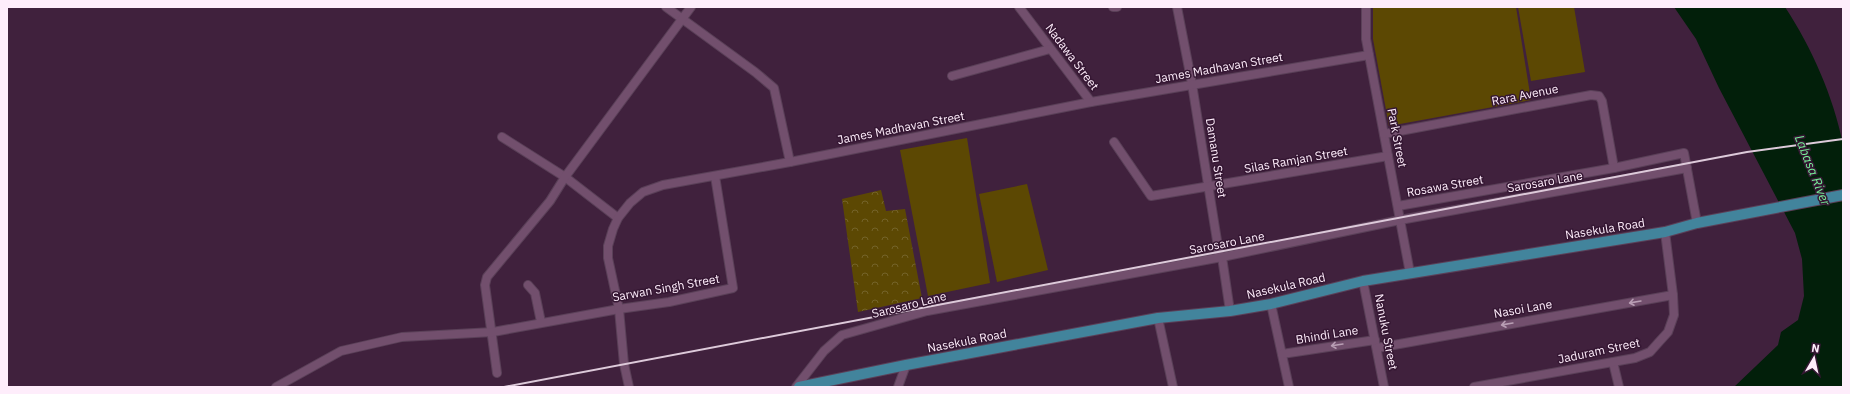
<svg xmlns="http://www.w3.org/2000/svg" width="1850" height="394" font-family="'IBM Plex Sans',sans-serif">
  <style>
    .green { fill: #5c4803 }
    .park { fill: url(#park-crowns) }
    .water { fill: #021f0a }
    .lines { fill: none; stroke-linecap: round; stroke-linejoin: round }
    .minor-casing { stroke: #5a4058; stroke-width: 10 }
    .major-casing { stroke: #5a4058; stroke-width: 12 }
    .minor { stroke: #724f6d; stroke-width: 8 }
    .major { stroke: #42849c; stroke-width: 10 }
    .rail { stroke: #ddcada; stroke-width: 2 }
    .oneway { stroke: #b89eb4 }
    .labels { text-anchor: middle; stroke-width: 3; stroke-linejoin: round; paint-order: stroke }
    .street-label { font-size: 12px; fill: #feedfb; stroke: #351733 }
    .water-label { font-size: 13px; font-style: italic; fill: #76f098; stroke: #351733 }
  </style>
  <defs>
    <pattern id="park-crowns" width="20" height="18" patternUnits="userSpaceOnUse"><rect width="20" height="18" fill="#5c4803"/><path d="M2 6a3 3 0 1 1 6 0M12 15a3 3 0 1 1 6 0" fill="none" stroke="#746329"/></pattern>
  </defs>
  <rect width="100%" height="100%" fill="#40213d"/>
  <g class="green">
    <path d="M1373 7H1516L1531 100 1389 126 1373 39Z"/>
    <path d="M1518 7H1574L1585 72 1531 81Z"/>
    <path d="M967 138 990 283 928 296 900 150Z"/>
    <path d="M1027 184 1048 270 997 282 979 194Z"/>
  </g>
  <path class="park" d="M881 190 886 211 905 209 922 298 858 312 842 199Z"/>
  <path class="water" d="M1674 7H1785C1812 48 1833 96 1843 144V387H1734L1778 345 1781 332 1798 320 1804 296 1802 259 1795 233 1719 88 1696 39Z"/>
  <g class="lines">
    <g class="minor-casing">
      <g id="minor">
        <path d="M666 7 755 72 774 88 790 162"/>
        <path d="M1019 7 1091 102"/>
        <path d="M1113 7H1117"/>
        <path d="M1177 7 1192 84 1219 253 1222 257 1230 311"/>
        <path d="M1366 7V39L1410 273"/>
        <path d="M952 76 1050 49"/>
        <path d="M1384 134 1591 95 1599 96 1602 101 1614 168"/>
        <path d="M502 137 565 177 618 218"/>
        <path d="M1114 142 1151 196 1388 156"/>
        <path d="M1398 206 1614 168 1684 153 1697 223"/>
        <path d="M1363 281 1384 387"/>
        <path d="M528 285 535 293 541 322"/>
        <path d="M1271 304 1289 387"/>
        <path d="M1158 318 1173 387"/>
        <path d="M1377 348 1673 295"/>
        <path d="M1282 354 1375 340"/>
        <path d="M1613 362 1619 387"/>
        <path d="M497 373 485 285 487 277 550 201 565 177 691 7"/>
        <path d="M276 387 341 351 402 337 493 332 619 309 669 302 733 288 715 176"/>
        <path d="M629 387 624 364 619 309 608 258V246L613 229 618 218 630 203 643 192 663 185 790 162 1091 102 1369 55"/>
        <path d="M796 387 824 351 842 335 927 311 1222 257 1400 220 1687 168"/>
        <path d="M898 387 906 365"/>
        <path d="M1474 387 1635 358 1650 352 1658 343 1668 332 1674 315 1673 295 1665 232"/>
      </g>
    </g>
    <g class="major-casing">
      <path id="major" d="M799 387 906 365 1158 318 1230 311 1271 304 1363 281 1665 232 1697 223 1843 195"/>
    </g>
    <use href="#minor" class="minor"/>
    <use href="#major" class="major"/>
    <path class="rail" d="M504 387 1747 152 1843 139"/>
  </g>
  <defs><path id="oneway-shaft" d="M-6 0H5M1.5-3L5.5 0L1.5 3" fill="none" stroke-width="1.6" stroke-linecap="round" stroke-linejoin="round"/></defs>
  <g class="oneway">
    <use href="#oneway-shaft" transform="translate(1635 302) rotate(170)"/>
    <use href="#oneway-shaft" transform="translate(1507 324) rotate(170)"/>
    <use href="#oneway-shaft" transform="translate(1337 345) rotate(171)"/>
  </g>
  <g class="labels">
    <g class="street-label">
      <text transform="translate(1072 57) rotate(53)" y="4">Nadawa Street</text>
      <text transform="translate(1219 68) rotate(-10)" y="4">James Madhavan Street</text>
      <text transform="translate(1525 95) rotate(-11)" y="4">Rara Avenue</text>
      <text transform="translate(901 128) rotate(-11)" y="4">James Madhavan Street</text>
      <text transform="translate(1397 138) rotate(79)" y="4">Park Street</text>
      <text transform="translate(1216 158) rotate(81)" y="4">Damanu Street</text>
      <text transform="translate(1296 160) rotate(-10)" y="4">Silas Ramjan Street</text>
      <text transform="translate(1545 182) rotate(-10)" y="4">Sarosaro Lane</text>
      <text transform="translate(1445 186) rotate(-10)" y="4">Rosawa Street</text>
      <text transform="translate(1605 229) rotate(-9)" y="4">Nasekula Road</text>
      <text transform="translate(1227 243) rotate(-11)" y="4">Sarosaro Lane</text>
      <text transform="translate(1286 286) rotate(-13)" y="4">Nasekula Road</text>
      <text transform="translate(666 288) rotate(-10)" y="4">Sarwan Singh Street</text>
      <text transform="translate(909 305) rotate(-14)" y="4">Sarosaro Lane</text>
      <text transform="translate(1523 309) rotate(-10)" y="4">Nasoi Lane</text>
      <text transform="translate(1386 332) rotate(79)" y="4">Nanuku Street</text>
      <text transform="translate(1327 335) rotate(-9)" y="4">Bhindi Lane</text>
      <text transform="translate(967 341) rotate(-11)" y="4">Nasekula Road</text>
      <text transform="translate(1599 351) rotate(-12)" y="4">Jaduram Street</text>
    </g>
    <g class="water-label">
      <text transform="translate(1813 170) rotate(68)" y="5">Labasa River</text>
    </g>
  </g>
  <rect width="1850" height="394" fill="none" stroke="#feedfb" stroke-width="16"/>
  <g transform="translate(1814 358) rotate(9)" stroke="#351733" stroke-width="3" paint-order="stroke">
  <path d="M0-3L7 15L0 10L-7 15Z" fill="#feedfb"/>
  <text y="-6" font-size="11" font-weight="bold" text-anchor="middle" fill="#feedfb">N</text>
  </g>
</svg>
